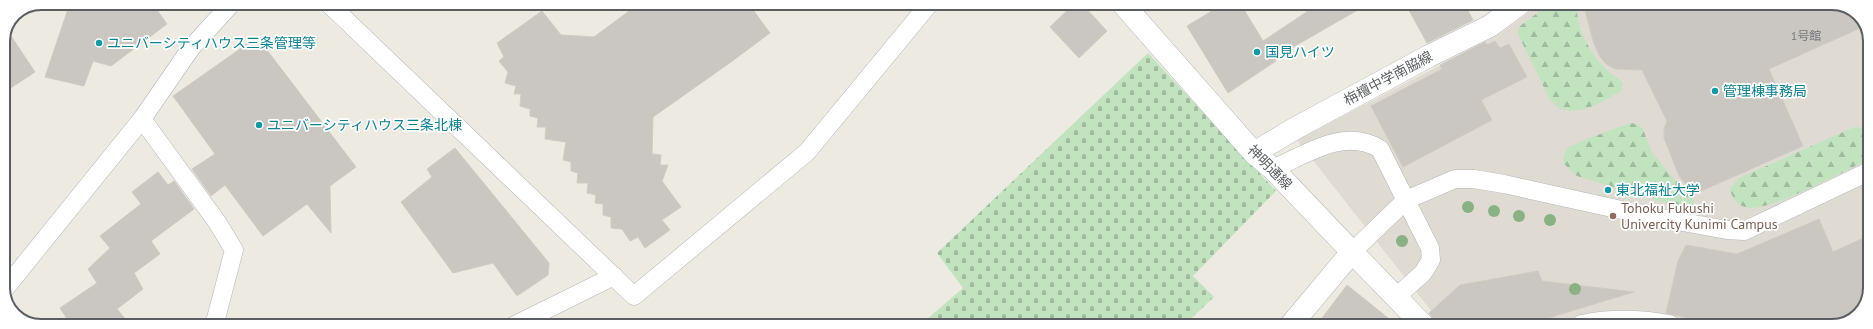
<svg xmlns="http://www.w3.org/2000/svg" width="1873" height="329" font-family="'PT Sans','Noto Sans JP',sans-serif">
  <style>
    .education { fill: #dfdbd3 }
    .forest { fill: url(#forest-firs) }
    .cemetery { fill: url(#cemetery-stones) }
    .building { fill: #cac6c1; stroke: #d1cbc1 }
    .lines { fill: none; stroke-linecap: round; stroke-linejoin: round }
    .lane-casing { stroke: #b3b5b9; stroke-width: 19 }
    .street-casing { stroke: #b3b5b9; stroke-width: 23 }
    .secondary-casing { stroke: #b4b7bc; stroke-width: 23 }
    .lane { stroke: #fff; stroke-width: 18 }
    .street { stroke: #fff; stroke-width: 22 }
    .secondary { stroke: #fff; stroke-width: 22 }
    .tree { fill: #8ab184 }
    .culture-dot { fill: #0f9aa8; stroke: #fff; stroke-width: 1.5 }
    .education-dot { fill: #8d6e63; stroke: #fff; stroke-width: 1.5 }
    .labels { text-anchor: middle; stroke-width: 3.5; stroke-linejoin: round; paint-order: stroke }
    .number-label { font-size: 12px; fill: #76787a }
    .culture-label { font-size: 14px; fill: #0d838f; stroke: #fff; text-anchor: start }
    .street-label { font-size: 14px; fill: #5a5e62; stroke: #fff }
    .education-label { font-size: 14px; fill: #785e54; stroke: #fff; text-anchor: start }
    .rim { fill: none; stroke: #5a5e62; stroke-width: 2 }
  </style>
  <defs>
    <pattern id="forest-firs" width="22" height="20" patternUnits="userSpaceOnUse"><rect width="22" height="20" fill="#c1e3bf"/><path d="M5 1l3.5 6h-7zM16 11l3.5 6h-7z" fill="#a0bb9f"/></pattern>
    <pattern id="cemetery-stones" width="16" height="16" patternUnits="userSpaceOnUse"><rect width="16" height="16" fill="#c1e3bf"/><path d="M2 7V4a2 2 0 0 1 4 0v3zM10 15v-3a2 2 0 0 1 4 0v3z" fill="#a0bb9f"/></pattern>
  </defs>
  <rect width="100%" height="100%" fill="#edeae2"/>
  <path class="education" d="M1541 3H1837L1859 14 1870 36V293L1857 316 1832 326H1702L1606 312 1550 326H1443L1297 140 1498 35Z"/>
  <g class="forest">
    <path d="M1550 3H1579C1571 22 1592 56 1606 69 1610 73 1616 77 1621 81L1623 84 1621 91C1604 101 1579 117 1559 108 1556 106 1553 102 1550 100L1518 34 1519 27Z"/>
    <path d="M1630 123 1637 124 1643 129 1651 151 1674 179 1689 192 1693 197 1694 204 1690 207 1683 208 1577 176 1564 164 1563 157 1567 148 1587 139Z"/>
    <path d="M1855 127 1870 129V159C1847 169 1765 215 1745 207 1736 204 1732 197 1730 189L1739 178Z"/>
  </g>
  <path class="cemetery" d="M1148 53 1276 191 1193 276 1214 297 1183 326H919L963 288 937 253Z"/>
  <g class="building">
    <path d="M70 3H152L167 24 111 66 93 61 84 86 45 77Z"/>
    <path d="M640 3H748L770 33 731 62 653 117 652 154 661 155 660 165H668L662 181 681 207 662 220 670 230 645 248 638 237 630 241 622 229 611 228V217L603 215V204L595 203 596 195 587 193 588 183H577L578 173 571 171V162L563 160 566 142 545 139 546 127H537L538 118 530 116V109L520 106 521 94H514L516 86 505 83 508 72 499 61 504 57 497 43 542 11 561 35 594 37Z"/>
    <path d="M1075 3H1081L1107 31 1079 58 1050 27Z"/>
    <path d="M1225 3H1240L1263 41 1320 3H1370L1274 58 1276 61 1228 93 1187 26Z"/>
    <path d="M1405 3H1464L1473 20 1427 43Z"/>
    <path d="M1583 3H1837L1859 14 1865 26 1769 69 1803 146 1699 192 1689 188 1679 176 1664 138V129L1667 121 1642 70 1615 69 1606 64 1600 57 1594 44Z"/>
    <path d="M7 30 35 72 3 93V41Z"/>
    <path d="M257 37 356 167 330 186 331 233 307 204 263 236 225 185 211 196 192 169 215 154 173 96Z"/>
    <path d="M1495 41 1500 48 1509 44 1527 77 1481 100 1492 120 1403 167 1371 106 1442 69 1440 65 1485 42 1487 45Z"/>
    <path d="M455 148 549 263 548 275 517 296 493 263 453 273 401 202 432 177 427 169Z"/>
    <path d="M158 172 168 185 174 181 194 209 151 241 160 254 134 273 143 289 117 309 131 326H72L60 308 97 283 88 269 110 248 100 236 141 204 132 192Z"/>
    <path d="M1819 219 1833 252 1870 235V293L1857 316 1832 326H1794L1791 320 1751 326H1725L1666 313 1678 261 1686 245 1737 254Z"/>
    <path d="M1538 271 1542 281 1634 292 1522 326H1436L1433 318 1429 313 1460 285Z"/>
    <path d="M1347 285 1398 326H1316Z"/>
  </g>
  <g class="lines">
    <g class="lane-casing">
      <g id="lane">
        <path d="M328 3 634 296 807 152 930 3"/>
        <path d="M1273 169C1306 154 1345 127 1380 149L1430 248 1431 260 1423 273 1396 297"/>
        <path d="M1352 252 1406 200 1455 179H1474L1504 184 1644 215 1727 230 1744 231 1870 171"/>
        <path d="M3 291 142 119"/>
        <path d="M214 326 234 250 217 222 142 119 191 48 232 3"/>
        <path d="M513 326 614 276"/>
      </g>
    </g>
    <g class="street-casing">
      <g id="street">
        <path d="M1254 153 1294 129 1429 56 1490 26 1521 3"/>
        <path d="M1352 252 1424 326"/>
        <path d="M1582 326C1610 320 1641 321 1669 326"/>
      </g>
    </g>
    <g class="secondary-casing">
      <path id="secondary" d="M1122 3 1254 153 1273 169 1352 252 1290 326"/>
    </g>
    <use href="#lane" class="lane"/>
    <use href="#street" class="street"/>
    <use href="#secondary" class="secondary"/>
  </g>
  <g class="tree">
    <circle cx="1468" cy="207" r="6"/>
    <circle cx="1494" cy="211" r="6"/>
    <circle cx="1519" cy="216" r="6"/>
    <circle cx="1550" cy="220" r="6"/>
    <circle cx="1402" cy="241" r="6"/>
    <circle cx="1575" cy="289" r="6"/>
  </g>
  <g class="culture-dot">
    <circle cx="99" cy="43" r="4"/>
    <circle cx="1257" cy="52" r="4"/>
    <circle cx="1715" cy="91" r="4"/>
    <circle cx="259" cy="125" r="4"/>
    <circle cx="1608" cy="190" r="4"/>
  </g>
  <circle class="education-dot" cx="1613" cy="216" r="4"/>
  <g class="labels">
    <g class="number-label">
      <text x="1806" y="40">1号館</text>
    </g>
    <g class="culture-label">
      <text x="107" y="48">ユニバーシティハウス三条管理等</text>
      <text x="1265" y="57">国見ハイツ</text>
      <text x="1723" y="96">管理棟事務局</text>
      <text x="267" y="130">ユニバーシティハウス三条北棟</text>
      <text x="1616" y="195">東北福祉大学</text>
    </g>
    <g class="street-label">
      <text transform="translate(1388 78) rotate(-28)" y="5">栴檀中学南脇線</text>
      <text transform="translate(1270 167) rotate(45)" y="5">神明通線</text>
    </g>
    <g class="education-label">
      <text x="1621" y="213">Tohoku Fukushi<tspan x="1621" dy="16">Univercity Kunimi Campus</tspan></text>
    </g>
  </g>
  <path d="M0 0H1873V329H0ZM41 10H1832A31 31 0 0 1 1863 41V288A31 31 0 0 1 1832 319H41A31 31 0 0 1 10 288V41A31 31 0 0 1 41 10Z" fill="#fff" fill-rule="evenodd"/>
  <path class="rim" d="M41 10H1832A31 31 0 0 1 1863 41V288A31 31 0 0 1 1832 319H41A31 31 0 0 1 10 288V41A31 31 0 0 1 41 10Z"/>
</svg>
